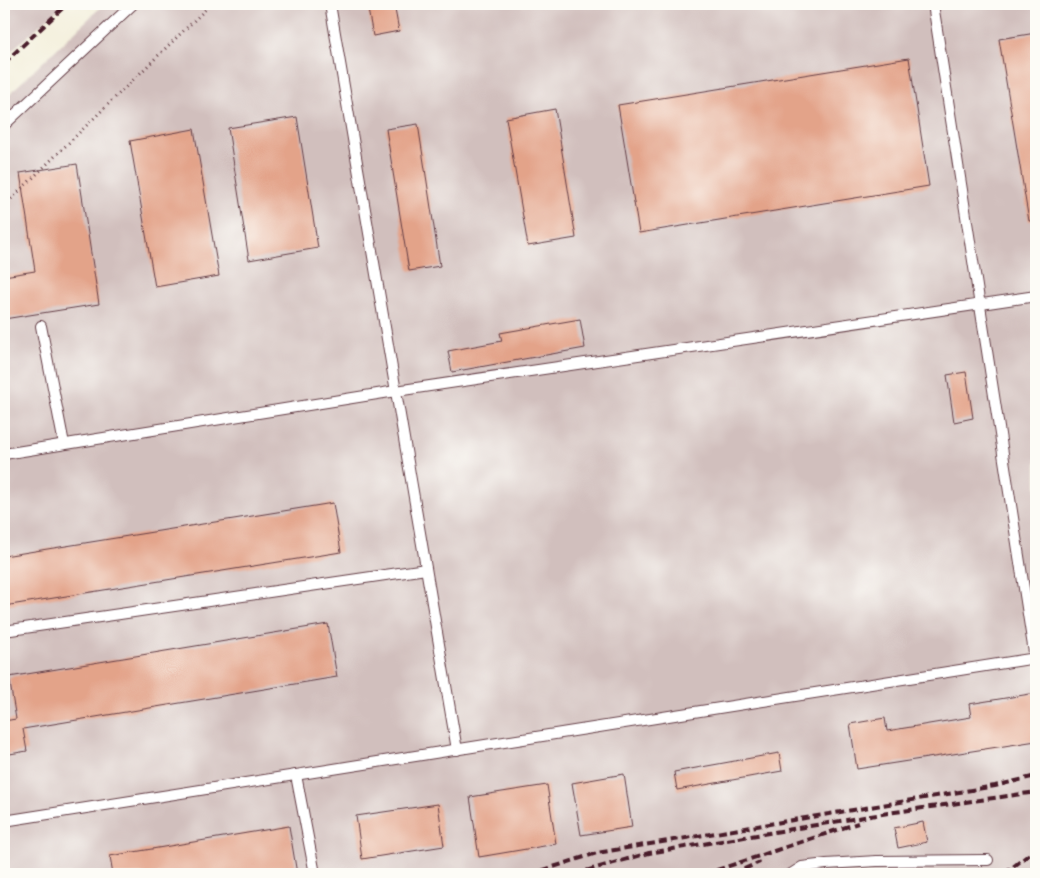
<svg xmlns="http://www.w3.org/2000/svg" width="1040" height="878" font-family="Pangolin,sans-serif">
  <style>
    .industrial { fill: #d1bfbd }
    .building { fill: #e3a389 }
    .lines { fill: none; stroke-linecap: round; stroke-linejoin: round }
    .lane-casing { stroke: #643e46; stroke-width: 12 }
    .path { stroke: #643e46; stroke-width: 3; stroke-dasharray: 1 4; stroke-linecap: butt }
    .lane { stroke: #fff; stroke-width: 10 }
    .rail { stroke: #4a1f2b; stroke-width: 4; stroke-dasharray: 8 4; stroke-linecap: butt }
  </style>
  <rect width="100%" height="100%" fill="#fdfcf7"/>
  <filter id="ink" filterUnits="userSpaceOnUse"><feTurbulence type="fractalNoise" baseFrequency=".02" numOctaves="2"/><feDisplacementMap in="SourceGraphic" scale="10" xChannelSelector="R" yChannelSelector="G"/><feConvolveMatrix kernelMatrix="1 2 1 2 8 2 1 2 1" color-interpolation-filters="sRGB"/></filter>
  <filter id="wash" filterUnits="userSpaceOnUse"><feTurbulence type="fractalNoise" baseFrequency=".0096" numOctaves="4" result="noise"/><feDisplacementMap in="SourceGraphic" scale="20" xChannelSelector="R" yChannelSelector="G"/><feGaussianBlur stdDeviation="1.12" result="paint"/><feColorMatrix in="noise" values="0 0 0 0 0 0 0 0 0 0 0 0 0 0 0 0 0 1.4 0 .05"/><feComposite in="paint" operator="in"/></filter>
  <g filter="url(#wash)">
    <rect width="100%" height="100%" fill="#f4f0dd"/>
    <g class="industrial">
      <path d="M4 4H64L4 57Z"/>
      <path d="M104 4H1036V874H4V99Z"/>
    </g>
    <g id="blocks">
      <g class="building">
        <path d="M367 4H394L399 31 373 36Z"/>
        <path d="M1036 33V220L1029 221 999 39Z"/>
        <path d="M909 58 929 186 639 233 618 105Z"/>
        <path d="M555 109 576 238 528 246 506 118Z"/>
        <path d="M297 117 318 248 249 260 228 128Z"/>
        <path d="M418 124 440 266 409 271 386 129Z"/>
        <path d="M194 129 219 276 155 287 130 141Z"/>
        <path d="M77 164 99 304 4 319V276L35 271 20 173Z"/>
        <path d="M580 319 585 348 452 372 448 351 502 341 500 333Z"/>
        <path d="M966 372 973 418 954 422 947 375Z"/>
        <path d="M333 503 341 552 4 606V556Z"/>
        <path d="M328 624 337 677 23 729 27 751 4 755V721L16 719 9 677Z"/>
        <path d="M1036 693V741L857 769 850 724 885 718 887 731 971 717 969 704Z"/>
        <path d="M779 753 782 771 677 790 674 772Z"/>
        <path d="M624 774 632 827 581 835 572 783Z"/>
        <path d="M547 785 556 844 479 857 470 797Z"/>
        <path d="M438 804 444 846 362 859 356 816Z"/>
        <path d="M923 822 927 842 898 848 894 828Z"/>
        <path d="M289 826 297 874H113L110 856Z"/>
      </g>
    </g>
  </g>
  <g filter="url(#ink)">
    <use href="#blocks" fill-opacity="0" stroke="#643e46" stroke-width="1"/>
    <g class="lines">
      <g class="lane-casing">
        <g id="lane">
          <path d="M330 4 457 750"/>
          <path d="M933 4 1035 659"/>
          <path d="M4 125 133 4"/>
          <path d="M41 326 64 444"/>
          <path d="M4 454 396 391 1036 296"/>
          <path d="M4 631 426 569"/>
          <path d="M296 775 315 874"/>
          <path d="M4 821 1036 658"/>
          <path d="M791 874 802 867 826 864 877 861 988 860"/>
        </g>
      </g>
      <path class="path" d="M4 206 211 4"/>
      <use href="#lane" class="lane"/>
      <g class="rail">
        <path d="M4 63 67 4"/>
        <path d="M531 874 597 853 995 786 1036 776"/>
        <path d="M575 874 649 853 888 813 1036 792"/>
        <path d="M705 874 858 823"/>
        <path d="M733 874 760 862"/>
        <path d="M1004 874 1036 849"/>
      </g>
    </g>
  </g>
  <rect width="1040" height="878" fill="none" stroke="#fdfcf7" stroke-width="20"/>
</svg>
